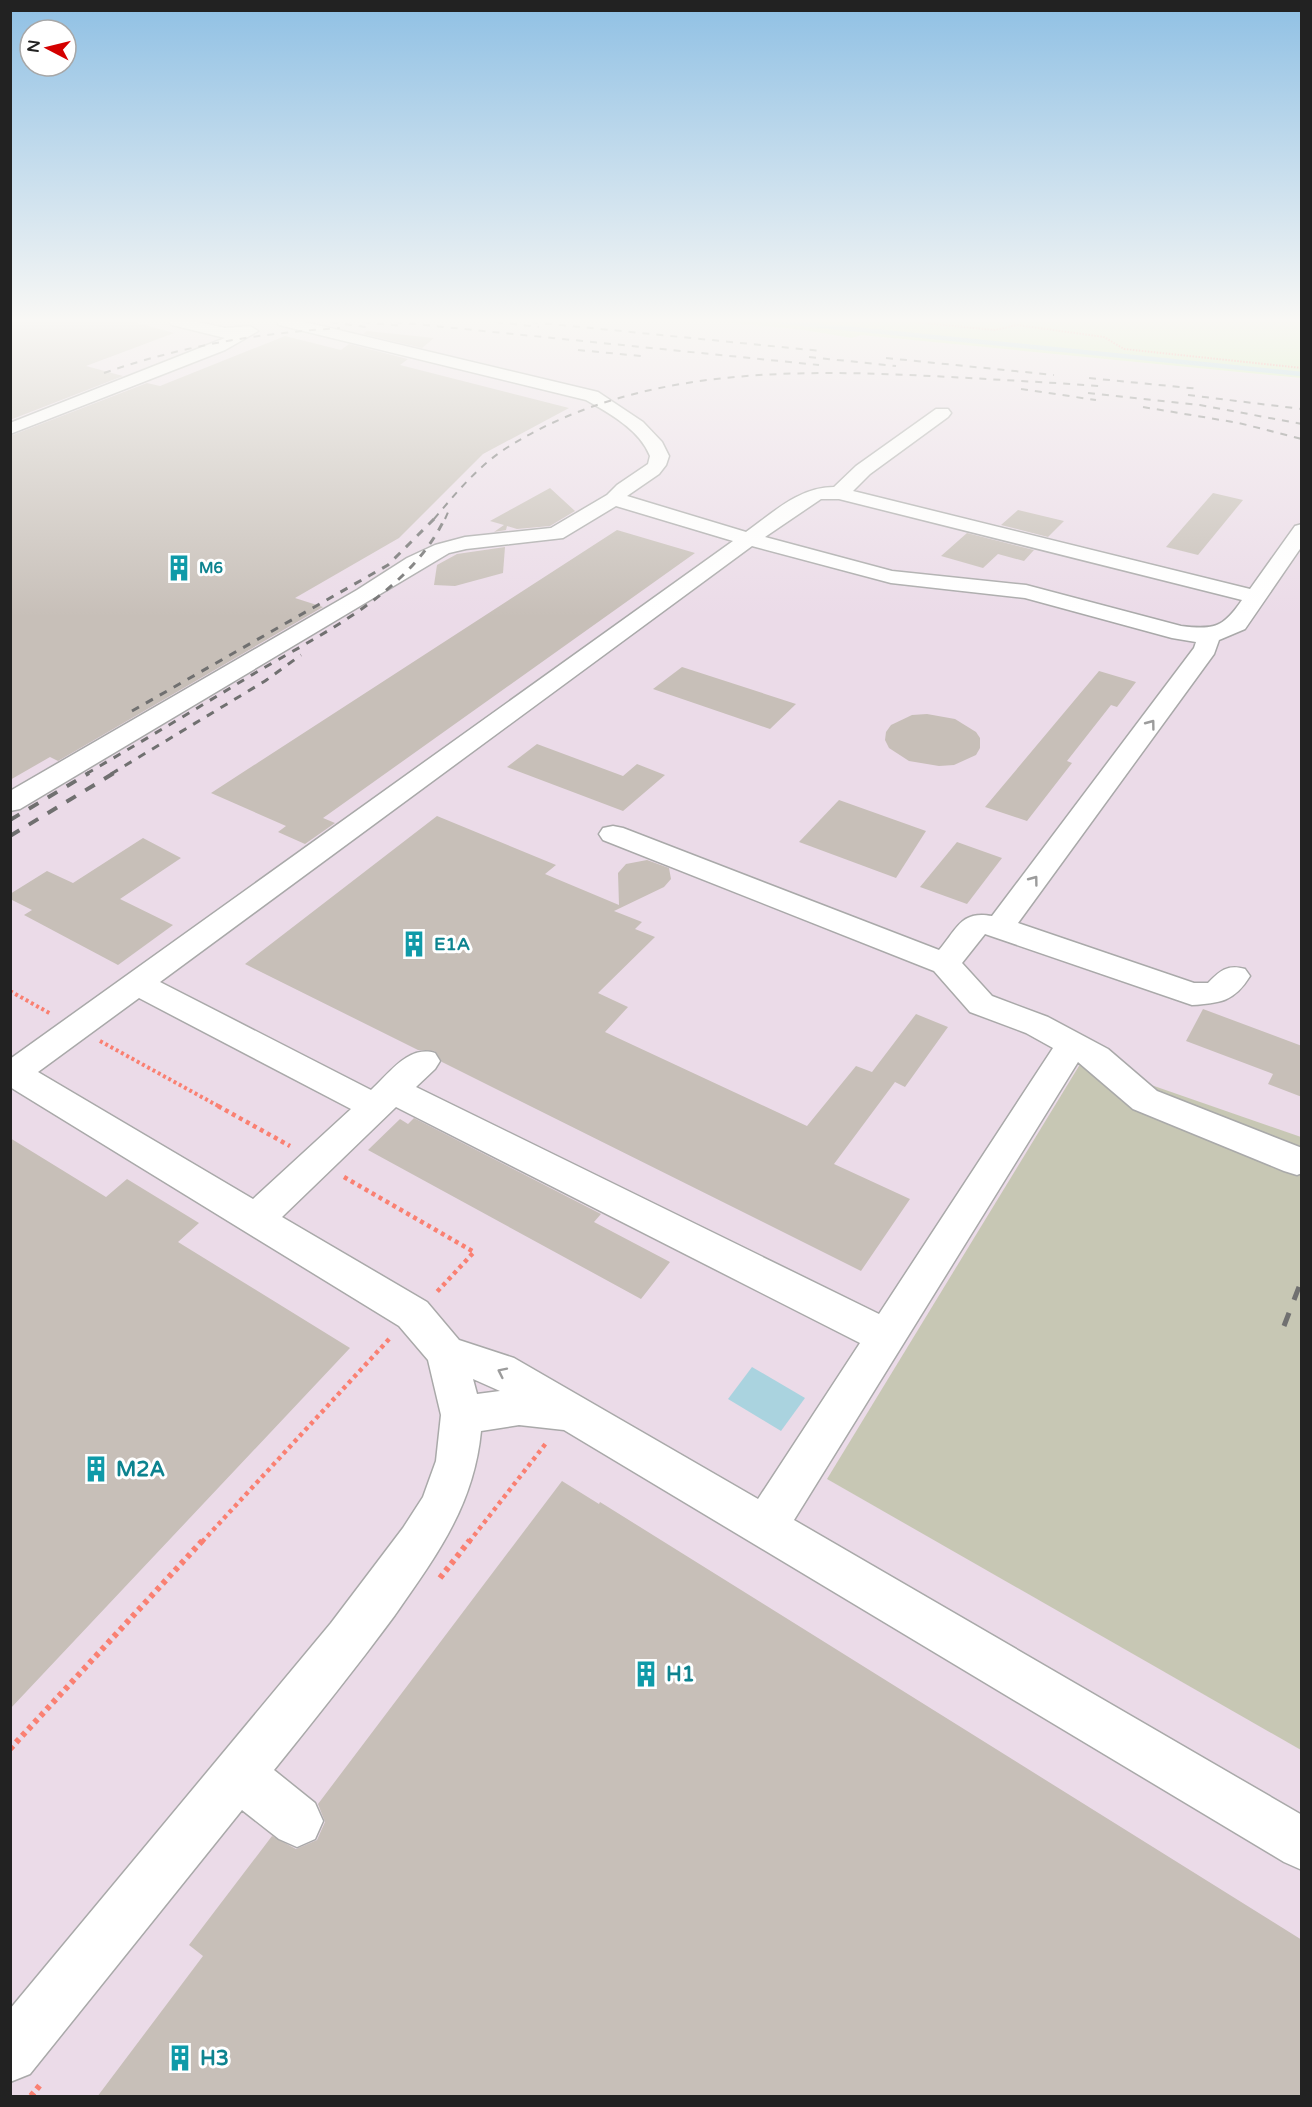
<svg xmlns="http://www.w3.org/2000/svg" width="1312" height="2107" font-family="'Varela Round',sans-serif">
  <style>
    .industrial { fill: #ebdbe8 }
    .construction { fill: #c7c7b4 }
    .grass { fill: #cdebb0 }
    .water { fill: #aad3df }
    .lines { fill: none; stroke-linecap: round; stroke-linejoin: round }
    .stream { stroke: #aad3df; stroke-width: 4.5 }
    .building { fill: #c7bfb8 }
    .minor-casing { stroke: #a9a9a9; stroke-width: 3 }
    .path-far3 { stroke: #fa8072; stroke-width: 2; stroke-dasharray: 1.5 1.5; stroke-linecap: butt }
    .path-far2 { stroke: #fa8072; stroke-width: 4; stroke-dasharray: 3 3; stroke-linecap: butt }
    .path-far1 { stroke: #fa8072; stroke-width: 4.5; stroke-dasharray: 4 4; stroke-linecap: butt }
    .path { stroke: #fa8072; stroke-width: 6; stroke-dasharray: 4.5 4.5; stroke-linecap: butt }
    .minor { fill: #fff; fill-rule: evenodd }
    .rail-far3 { stroke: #707070; stroke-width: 2; stroke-dasharray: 7 7; stroke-linecap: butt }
    .rail-far2 { stroke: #707070; stroke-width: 3; stroke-dasharray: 8 8; stroke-linecap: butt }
    .rail-far1 { stroke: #707070; stroke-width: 4; stroke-dasharray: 11 11; stroke-linecap: butt }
    .rail { stroke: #707070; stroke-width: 5; stroke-dasharray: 14 14; stroke-linecap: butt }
    .oneway { stroke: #9c9c9c }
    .labels { text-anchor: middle; stroke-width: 6; stroke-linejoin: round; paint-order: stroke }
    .far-culture-label { font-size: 15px; font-weight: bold; fill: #0d838f; stroke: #fff; text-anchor: start }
    .culture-label { font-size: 18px; font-weight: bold; fill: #0d838f; stroke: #fff; text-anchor: start }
    .near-culture-label { font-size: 21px; font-weight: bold; fill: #0d838f; stroke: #fff; text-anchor: start }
  </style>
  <rect width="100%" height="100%" fill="#f2efe9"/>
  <path class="industrial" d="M11 322H724L804 330 852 338 861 335 1301 378V2096H11Z"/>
  <path class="construction" d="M1082 1061 1301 1137V1750L827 1479Z"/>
  <path class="grass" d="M724 322H1301V378L861 335 852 338 804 330Z"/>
  <path class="water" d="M752 1367 805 1398 781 1431 728 1399Z"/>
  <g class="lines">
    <path class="stream" d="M783 322 1302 374"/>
  </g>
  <g class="building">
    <path d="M10 322H134L174 333 86 366 123 376 10 420Z"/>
    <path d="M367 331 434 338 422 348 363 334Z"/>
    <path d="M285 336 341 350 349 344 408 359 400 365 569 408 483 454 399 538 295 598 323 607 58 761 50 757 10 780V436L147 383 160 386Z"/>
    <path d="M550 488 575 511 550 526 517 529 507 526 506 530 494 532 504 525 490 521Z"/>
    <path d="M1213 493 1243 500 1198 555 1166 547Z"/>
    <path d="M1018 510 1064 521 1048 537 1001 525Z"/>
    <path d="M617 530 695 553 323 818 335 823 305 844 278 832 286 826 211 793Z"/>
    <path d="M967 533 1034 550 1024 561 998 554 983 568 941 556Z"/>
    <path d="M505 547 503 573 455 586 434 585 437 565 457 554Z"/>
    <path d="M682 667 796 704 770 729 653 689Z"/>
    <path d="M1099 671 1136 682 1117 707 1111 705 1067 761 1072 763 1027 821 985 807Z"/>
    <path d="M927 714 955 719 976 732 980 738V748L976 755 954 765 939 766 909 761 889 748 885 740 886 732 891 725 912 715Z"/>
    <path d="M537 744 623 776 637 764 665 775 623 811 507 767Z"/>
    <path d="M839 800 926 831 896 878 799 842Z"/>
    <path d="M437 816 556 865 545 874 619 905 618 873 626 864 647 860 669 868 671 879 664 887 614 911 642 922 635 929 655 937 598 993 628 1007 605 1032 807 1126 856 1066 872 1072 916 1014 948 1027 905 1087 895 1082 834 1164 910 1199 861 1271 442 1062 435 1051 418 1050 245 964Z"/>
    <path d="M143 838 181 858 120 899 173 925 118 965 24 915 32 910 10 899V894L47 871 73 883Z"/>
    <path d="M957 842 1002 858 967 904 920 887Z"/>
    <path d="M1203 1009 1302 1046V1097L1268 1084 1273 1074 1186 1041Z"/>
    <path d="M414 1118 601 1214 594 1222 670 1262 641 1299 368 1150 400 1119 408 1124Z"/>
    <path d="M10 1138 106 1197 127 1179 199 1223 178 1242 350 1348 10 1709Z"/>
    <path d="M562 1481 599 1504 600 1502 1302 1940V2097H97L203 1956 189 1945 272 1836 296 1849 317 1840 325 1822 318 1804Z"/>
  </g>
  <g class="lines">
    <g class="minor-casing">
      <g id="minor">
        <path d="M170 322H199L225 328 250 326 258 331 225 350 10 434V423L225 338 172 325Z"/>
        <path d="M277 322H305L598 392 643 422 662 442 669 456 666 465 659 474 627 496 746 532C774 512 799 487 834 487L856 466 936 409H948L951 413 948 417 870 474 853 491 1250 589 1295 526 1302 524V546L1245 629 1219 640 1214 654 1018 923 1194 983H1208C1220 971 1227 964 1245 969L1250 976C1234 1002 1220 1003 1192 1005L985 934 962 963 992 996 1048 1017 1108 1049 1157 1091 1302 1148V1173L1297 1175 1284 1171 1133 1109 1078 1062 794 1520 1302 1815V1870L1284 1862 564 1430 519 1425 481 1431C474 1505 437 1555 395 1615 356 1668 315 1719 274 1770L315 1803 323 1821 315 1839 297 1847 279 1839 242 1810 30 2074 10 2082V2009L331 1623 403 1528 423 1497 436 1461 441 1415 428 1360 399 1326 10 1087V1059L733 541 616 506 563 538 466 549 449 553 20 809 10 811V791L357 590 407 558 435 545 465 537 551 528 607 495 617 485 648 464 650 456C640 430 609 413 586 400L279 325ZM821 499H839L1242 600C1223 628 1214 630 1181 626L1026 585 892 571 765 537ZM752 546 891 583 1025 598 1172 638 1196 642 1194 648 992 916C961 910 957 929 939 950L623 828 613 826 603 828 599 834 603 840 934 971 970 1012 1026 1033 1053 1048 879 1314 416 1087 435 1069 440 1061 435 1053C408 1045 390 1073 371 1090L160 982ZM139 998 351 1109 253 1199 38 1072ZM396 1107 860 1343 758 1499 514 1358 459 1340 427 1302 282 1217ZM473 1379 500 1391 477 1394Z"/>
      </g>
    </g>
    <path class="path-far3" d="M913 322 995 330 1017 325 1104 337 1124 349 1302 368"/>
    <g class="path-far2">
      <path d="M10 991 51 1014"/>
      <path d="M100 1041 220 1107"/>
    </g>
    <g class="path-far1">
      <path d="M218 1106 290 1146"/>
      <path d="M344 1177 474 1252 435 1294"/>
      <path d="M202 1542 391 1337"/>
      <path d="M469 1542 547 1442"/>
    </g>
    <g class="path">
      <path d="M440 1578 470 1540"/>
      <path d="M10 1749 203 1540"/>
      <path d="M31 2096 40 2085"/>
    </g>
    <use href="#minor" class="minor"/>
    <g class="rail-far3">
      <path d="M331 322 372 328"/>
      <path d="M363 322 402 326"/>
      <path d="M395 322 819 365"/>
      <path d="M496 322 539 327"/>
      <path d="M531 322 821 351"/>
      <path d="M578 350 641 356"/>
      <path d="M809 357 896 366"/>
      <path d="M886 358 1054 375"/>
      <path d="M104 373C181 346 259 333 340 328"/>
      <path d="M1089 378 1200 389"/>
      <path d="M1021 389 1096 400"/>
      <path d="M1088 393 1200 405 1302 424"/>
      <path d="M1188 395 1302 409"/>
      <path d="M1143 407 1239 423 1302 439"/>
      <path d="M434 519C456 493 479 465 508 447 634 368 789 369 931 376 987 379 1043 382 1099 386"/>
      <path d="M445 519 449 510"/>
    </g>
    <g class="rail-far2">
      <path d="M132 711 388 565 435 518"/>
      <path d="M86 774C141 742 196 709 250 676 320 634 408 595 445 518"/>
      <path d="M111 774 265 681 301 655"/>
    </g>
    <g class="rail-far1">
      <path d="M10 820 89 773"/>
      <path d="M10 836 114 773"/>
    </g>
    <path class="rail" d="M1284 1326 1302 1279"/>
  </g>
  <defs><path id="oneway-chevron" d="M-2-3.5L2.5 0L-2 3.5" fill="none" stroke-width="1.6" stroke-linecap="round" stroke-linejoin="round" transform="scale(1.5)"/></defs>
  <g class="oneway">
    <use href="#oneway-chevron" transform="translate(1151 724) rotate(-53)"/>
    <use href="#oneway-chevron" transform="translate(1034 880) rotate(-53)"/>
    <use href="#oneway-chevron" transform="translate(502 1372) rotate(-154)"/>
  </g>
  <linearGradient id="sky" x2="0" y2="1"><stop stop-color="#8fc0e4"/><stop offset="0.52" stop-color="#f9f8f5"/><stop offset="1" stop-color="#f9f8f5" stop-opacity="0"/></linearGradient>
  <rect width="1312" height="617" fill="url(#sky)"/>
  <defs>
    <g id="building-bare" transform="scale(2.07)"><path d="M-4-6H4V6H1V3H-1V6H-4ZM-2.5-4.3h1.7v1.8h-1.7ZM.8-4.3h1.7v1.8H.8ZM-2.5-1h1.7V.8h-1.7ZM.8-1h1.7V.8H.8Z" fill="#0f9aa8" stroke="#fff" stroke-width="2.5" paint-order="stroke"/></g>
  </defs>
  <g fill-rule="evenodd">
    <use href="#building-bare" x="179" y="568"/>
    <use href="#building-bare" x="414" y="944"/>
    <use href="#building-bare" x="96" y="1469"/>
    <use href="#building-bare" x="646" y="1674"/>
    <use href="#building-bare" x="180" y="2058"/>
  </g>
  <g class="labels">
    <g class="far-culture-label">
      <text x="199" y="573">M6</text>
    </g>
    <g class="culture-label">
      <text x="434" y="950">E1A</text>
    </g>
    <g class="near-culture-label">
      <text x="116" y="1476">M2A</text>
      <text x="666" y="1681">H1</text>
      <text x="200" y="2065">H3</text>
    </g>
  </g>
  <rect width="1312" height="2107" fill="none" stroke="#222222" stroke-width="24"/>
  <g transform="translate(48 48) rotate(277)"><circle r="28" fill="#ffffff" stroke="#a7a7a7" stroke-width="1.5"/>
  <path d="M0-4.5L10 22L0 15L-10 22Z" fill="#d40000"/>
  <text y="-9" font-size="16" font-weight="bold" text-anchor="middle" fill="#222222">N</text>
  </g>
</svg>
